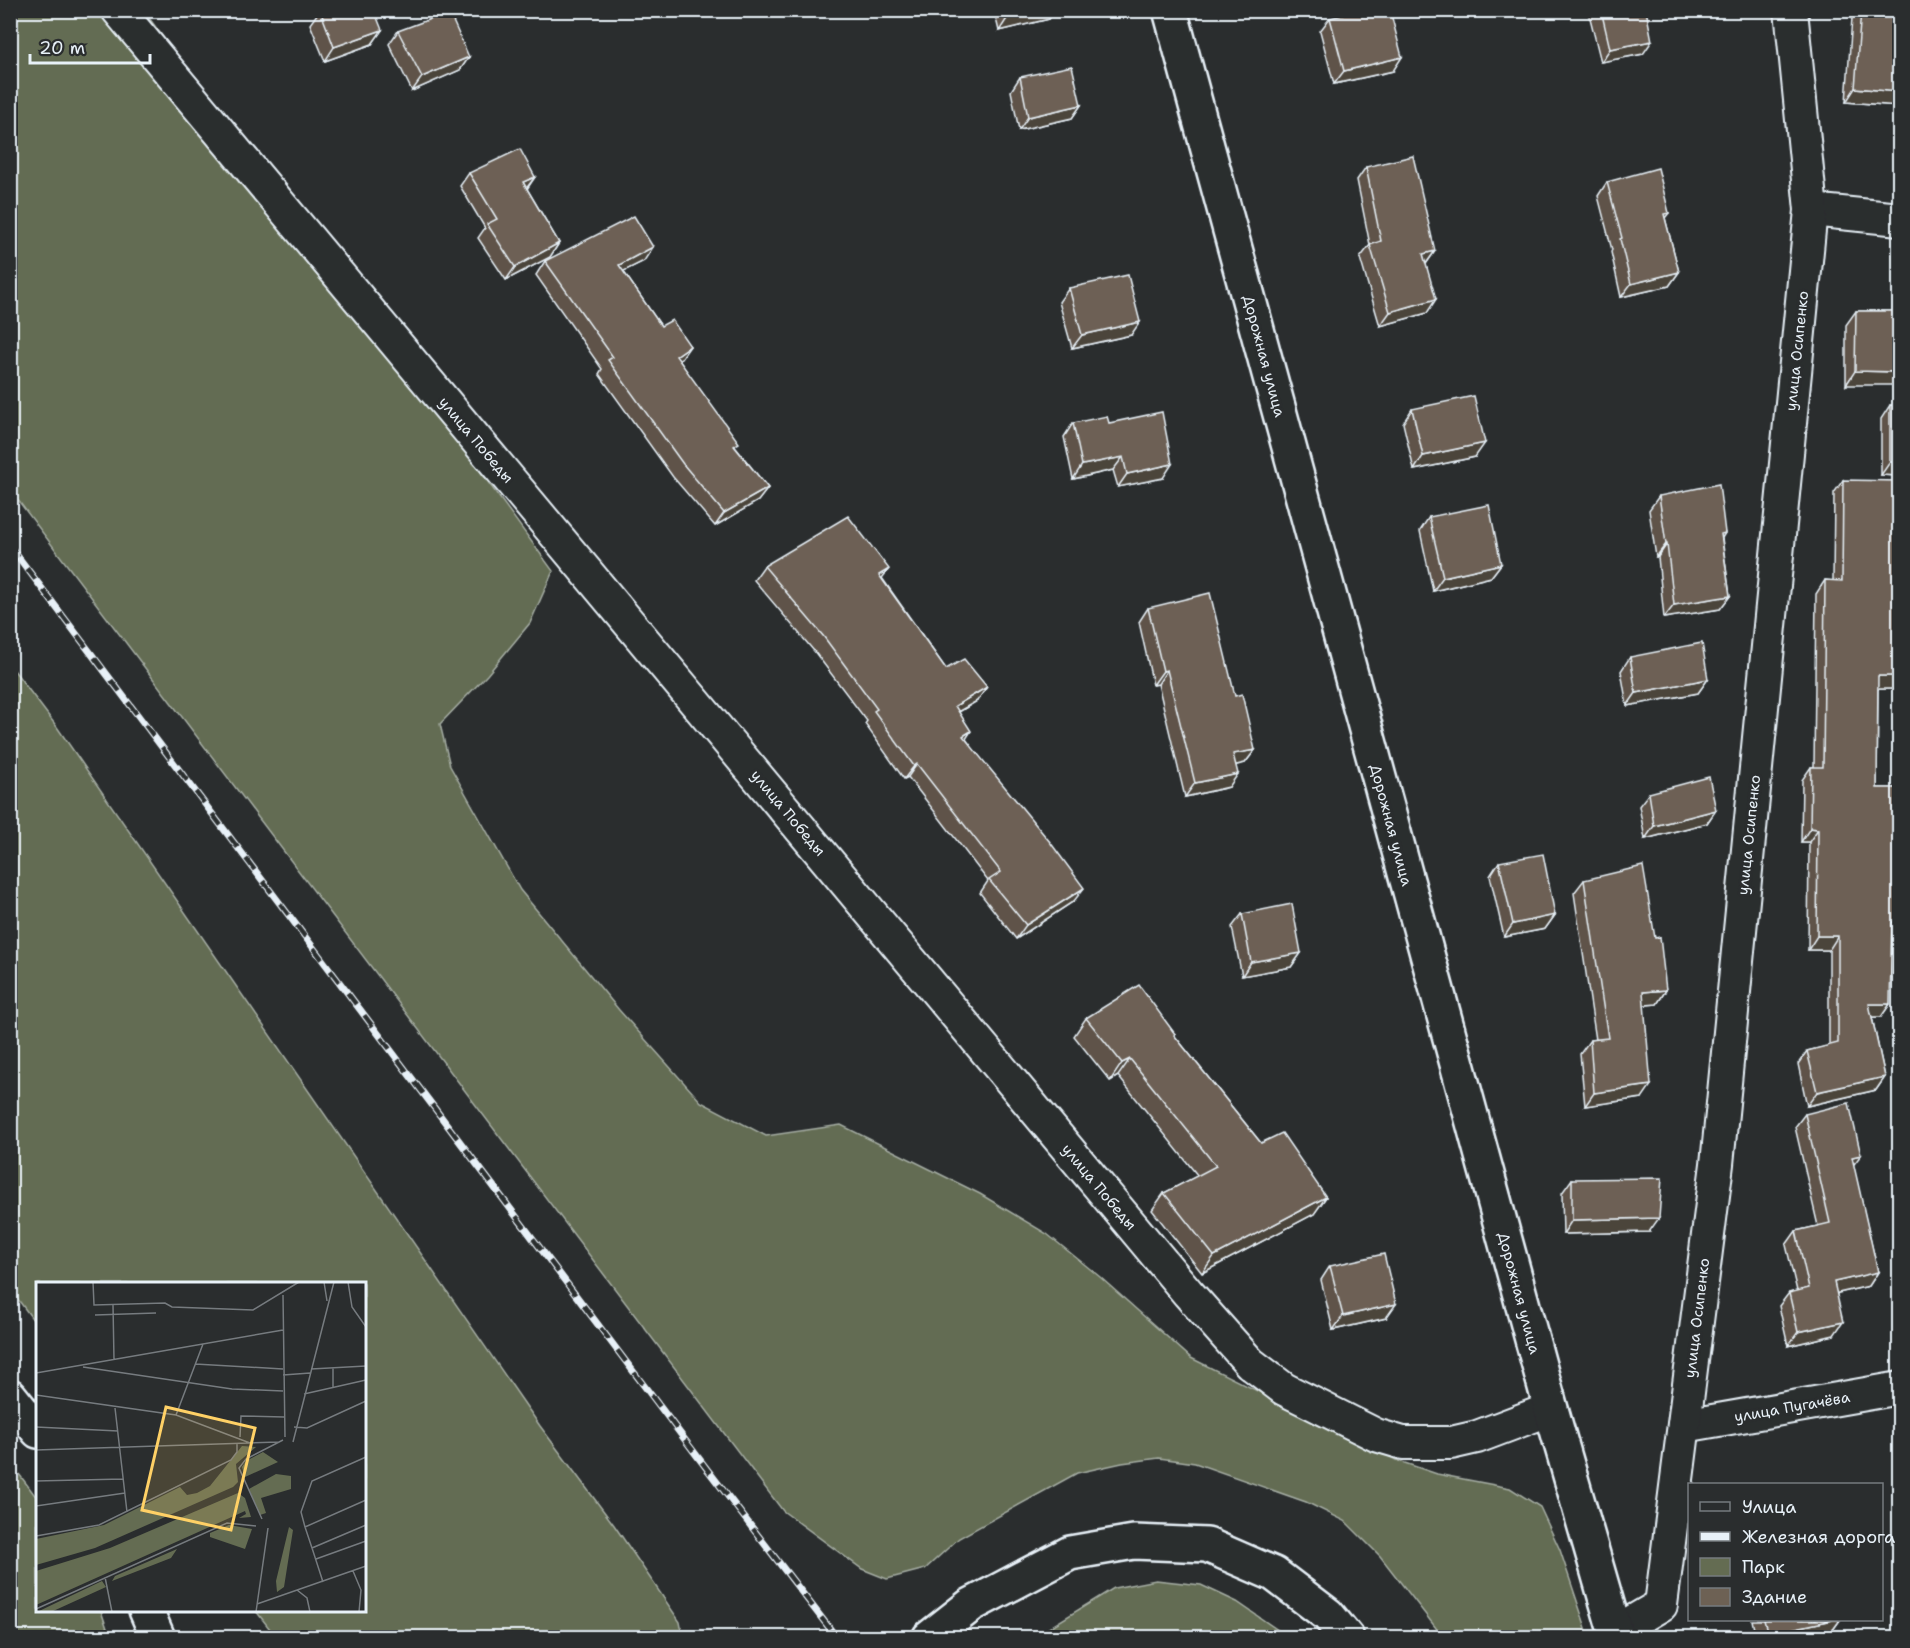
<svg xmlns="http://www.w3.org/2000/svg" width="1910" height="1648" font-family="'Shantell Sans',sans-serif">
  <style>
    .green { fill: #646c52; stroke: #a6aea5; stroke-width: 1.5 }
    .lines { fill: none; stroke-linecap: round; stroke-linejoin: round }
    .street-casing { stroke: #e8f1f8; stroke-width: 36 }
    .secondary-casing { stroke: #e8f1f8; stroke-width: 38 }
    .street { stroke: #2a2d2e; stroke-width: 32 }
    .secondary { stroke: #2a2d2e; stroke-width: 33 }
    .rail-casing { stroke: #e8f1f8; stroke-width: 7 }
    .rail { stroke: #2a2d2e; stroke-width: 4.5; stroke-dasharray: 14; stroke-linecap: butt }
    .wall { fill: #5e5348; stroke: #e8f1f8; stroke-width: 1.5 }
    .shaded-wall { fill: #4c443b; stroke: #e8f1f8; stroke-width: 1.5 }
    .building { fill: #6d6154; stroke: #e8f1f8; stroke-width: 1.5 }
    .labels { text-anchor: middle; stroke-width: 6; stroke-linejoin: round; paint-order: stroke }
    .street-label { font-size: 15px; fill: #e8f1f8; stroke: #2a2d2e }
    .inset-road { fill: none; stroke: #767b7f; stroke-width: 1.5 }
    .view { fill: #ffd166; fill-opacity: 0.15; stroke: #ffd166; stroke-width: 3 }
    .inset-edge { fill: none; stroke: #e8f1f8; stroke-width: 3 }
  </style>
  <rect width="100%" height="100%" fill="#2a2d2e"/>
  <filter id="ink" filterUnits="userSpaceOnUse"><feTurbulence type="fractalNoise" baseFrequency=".0167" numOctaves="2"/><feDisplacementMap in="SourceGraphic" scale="12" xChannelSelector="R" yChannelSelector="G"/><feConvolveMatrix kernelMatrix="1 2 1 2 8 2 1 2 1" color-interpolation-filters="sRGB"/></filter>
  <g filter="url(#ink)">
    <g class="green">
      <path d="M11 11H144L553 571 530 623 487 675 440 724 450 766 520 890 619 1010 701 1102 766 1136 841 1125 980 1194 1047 1234 1100 1277 1191 1358 1396 1460 1437 1474 1510 1488 1540 1507 1560 1550 1589 1637H1443L1380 1556 1345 1521 1306 1502 1195 1463 1159 1458 1122 1463 1077 1473 959 1538 925 1569 887 1579 862 1569 783 1511 11 491Z"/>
      <path d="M10 665 57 727 540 1426 614 1525 680 1622 683 1637H276L256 1611 364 1610V1284H38L37 1325 11 1290Z"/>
      <path d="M10 1462 37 1498 38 1610 101 1611 110 1637H11Z"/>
      <path d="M1156 1580 1201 1585 1237 1602 1288 1637H1034L1114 1588Z"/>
    </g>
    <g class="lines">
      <g class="street-casing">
        <g id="street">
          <path d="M118 10 1188 1293 1250 1363 1284 1389 1376 1435 1403 1443H1451L1477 1437 1551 1409"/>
          <path d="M1811 210 1900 219"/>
          <path d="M1684 1426 1900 1388"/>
          <path d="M1615 1632 1661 1605 1717 1164 1811 210 1791 10"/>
        </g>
      </g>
      <g class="secondary-casing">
        <g id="secondary">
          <path d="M1170 10 1551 1409 1617 1638"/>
          <path d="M10 1396 38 1431"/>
          <path d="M146 1610 158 1638"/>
          <path d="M929 1638 971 1605 1070 1553 1134 1542 1207 1545 1274 1574 1328 1615 1347 1638"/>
        </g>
      </g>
      <use href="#street" class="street"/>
      <use href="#secondary" class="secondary"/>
      <g class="rail-casing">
        <path id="rail" d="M10 546 707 1469 837 1638"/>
      </g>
      <use href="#rail" class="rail"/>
    </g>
    <g class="wall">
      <path d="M320 10 382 30 372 44 325 61 310 24Z"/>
      <path d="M994 10H1055L1049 19 999 31Z"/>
      <path d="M1588 10H1646L1643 54 1601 62Z"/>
      <path d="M1851 10H1899V106L1846 102 1852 18Z"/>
      <path d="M1330 18 1393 71 1334 84 1320 31Z"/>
      <path d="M398 31 469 57 460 70 412 91 389 44Z"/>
      <path d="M1020 77 1081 105 1072 118 1019 130 1011 91Z"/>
      <path d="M1366 167 1435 251 1426 264 1427 313 1380 326 1360 258 1370 245 1357 180Z"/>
      <path d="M469 173 535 177 527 189 559 243 550 257 506 280 478 238 485 228 460 186Z"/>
      <path d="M1607 182 1669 213 1665 218 1679 272 1669 286 1621 297 1611 252 1612 250 1598 196Z"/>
      <path d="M545 261H644L623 271 661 326 690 346 679 360 736 448 768 488 758 501 715 526 673 477 599 374 602 369 536 275Z"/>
      <path d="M1069 288 1131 335 1072 348 1059 302Z"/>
      <path d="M1856 311H1899L1846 385V325Z"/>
      <path d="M1890 405 1899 406V476L1881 475V419Z"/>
      <path d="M1412 409 1475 457 1414 470 1403 423Z"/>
      <path d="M1073 423H1109L1163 478 1118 487 1113 470 1073 479 1064 437Z"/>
      <path d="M1843 480 1895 689H1878L1877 788H1899V935H1892L1890 1004 1881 1017H1872L1885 1077 1876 1090 1807 1106 1798 1064 1807 1051 1829 1046V950H1808L1809 842H1801L1802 780 1811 767H1814L1816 594 1825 580 1833 581 1834 493Z"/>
      <path d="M1659 496 1725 533 1722 538 1730 596 1720 609 1664 618 1658 557H1656L1649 510Z"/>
      <path d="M1429 517 1501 564 1491 577 1433 591 1420 531Z"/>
      <path d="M764 566 882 578 946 669 977 701 959 712 966 739 1074 901 1016 939 980 893 988 881 908 777 904 779 865 724 867 721 814 651 754 580Z"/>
      <path d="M1148 608 1235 696 1255 750 1245 763 1236 765 1229 787 1185 797 1158 684 1153 685 1139 622Z"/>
      <path d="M1630 657 1708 679 1698 693 1627 706 1621 671Z"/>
      <path d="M1649 793 1716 810 1707 823 1645 839 1639 806Z"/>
      <path d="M1499 862 1555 915 1545 929 1504 937 1490 876Z"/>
      <path d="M1584 880 1655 938 1666 990 1657 1004 1644 1005 1642 1098 1585 1106 1580 1054 1590 1040H1596L1574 893Z"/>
      <path d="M1242 914 1301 953 1291 967 1242 976 1232 927Z"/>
      <path d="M1086 1018 1175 1034 1174 1035 1261 1143 1326 1197 1314 1214 1202 1273 1152 1210 1164 1193 1198 1176 1118 1076 1110 1081 1074 1036Z"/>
      <path d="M1805 1114 1853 1165 1878 1272 1869 1286 1837 1293 1834 1335 1788 1346 1779 1306 1789 1293 1797 1291 1786 1245 1796 1231 1818 1226 1795 1127Z"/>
      <path d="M1572 1179 1649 1232 1563 1234 1562 1193Z"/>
      <path d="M1330 1266 1386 1318 1333 1330 1321 1280Z"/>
      <path d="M1752 1620H1840L1832 1631 1804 1638H1756Z"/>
    </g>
    <g class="shaded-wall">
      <path d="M1038 10H1055L1049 19 999 31 1008 17Z"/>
      <path d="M382 30 372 44 325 61 334 47Z"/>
      <path d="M1652 41 1643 54 1601 62 1610 49Z"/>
      <path d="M469 57 460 70 412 91 422 77Z"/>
      <path d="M1402 57 1393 71 1334 84 1344 71Z"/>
      <path d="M1855 88 1899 92V106L1846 102Z"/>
      <path d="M1081 105 1072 118 1019 130 1028 117Z"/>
      <path d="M535 177 525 190 523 182Z"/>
      <path d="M559 243 550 257 506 280 515 267Z"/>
      <path d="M653 247 644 261 610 278 619 265Z"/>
      <path d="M1435 251 1425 265 1423 254Z"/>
      <path d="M1679 272 1669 286 1621 297 1631 284Z"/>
      <path d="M1436 299 1427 313 1380 326 1390 312Z"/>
      <path d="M1140 322 1131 335 1072 348 1082 335Z"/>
      <path d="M690 346 681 359 666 369 676 356Z"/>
      <path d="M1855 371 1899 372V385H1846Z"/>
      <path d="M1485 443 1475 457 1414 470 1423 456Z"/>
      <path d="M1123 457 1113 470 1073 479 1082 465Z"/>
      <path d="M1890 462H1899V476L1881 475Z"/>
      <path d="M1172 464 1163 478 1118 487 1127 474Z"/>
      <path d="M768 488 758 501 715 526 724 513Z"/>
      <path d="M1666 544H1667L1658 557H1656Z"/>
      <path d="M1501 564 1491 577 1433 591 1443 577Z"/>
      <path d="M889 569 879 582V575Z"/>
      <path d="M1730 596 1720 609 1664 618 1674 605Z"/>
      <path d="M1167 670 1158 684 1153 685 1163 671Z"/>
      <path d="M1878 676H1899V683L1895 689H1869Z"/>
      <path d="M1708 679 1698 693 1627 706 1636 693Z"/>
      <path d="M987 687 977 701 945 719 955 706Z"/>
      <path d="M971 731 962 745 963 736Z"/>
      <path d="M1255 750 1245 763 1224 768 1233 754Z"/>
      <path d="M917 764 908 777 904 779 914 766Z"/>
      <path d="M1238 774 1229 787 1185 797 1195 783Z"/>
      <path d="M1716 810 1707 823 1645 839 1654 826Z"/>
      <path d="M1810 828 1818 829 1809 842H1801Z"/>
      <path d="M1084 888 1074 901 1016 939 1026 925Z"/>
      <path d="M1555 915 1545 929 1504 937 1513 924Z"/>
      <path d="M1892 922H1899V935H1883Z"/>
      <path d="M1817 936H1838L1829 950H1808Z"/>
      <path d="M1301 953 1291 967 1242 976 1251 962Z"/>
      <path d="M1666 990 1657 1004 1634 1006 1643 992Z"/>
      <path d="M1869 1004H1890L1881 1017H1859Z"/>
      <path d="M1130 1059 1118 1076 1110 1081 1122 1063Z"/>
      <path d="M1885 1077 1876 1090 1807 1106 1817 1092Z"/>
      <path d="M1651 1085 1642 1098 1585 1106 1594 1093Z"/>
      <path d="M1861 1155 1851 1168 1852 1157Z"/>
      <path d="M1326 1197 1314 1214 1202 1273 1214 1256Z"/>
      <path d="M1659 1218 1649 1232 1563 1234 1572 1220Z"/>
      <path d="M1878 1272 1869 1286 1825 1296 1834 1282Z"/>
      <path d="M1396 1304 1386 1318 1333 1330 1343 1316Z"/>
      <path d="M1843 1322 1834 1335 1788 1346 1798 1332Z"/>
      <path d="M1833 1620H1840L1832 1631 1804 1638H1766L1768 1634Z"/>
    </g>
    <g class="building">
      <path d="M320 10H374L382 30 334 47Z"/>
      <path d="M1007 10H1038L1008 17Z"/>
      <path d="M1363 10H1390L1402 57 1344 71 1330 18Z"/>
      <path d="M1601 10H1646L1652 41 1610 49Z"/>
      <path d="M1861 10H1899V92L1855 88Z"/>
      <path d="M449 12 469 57 422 77 398 31Z"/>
      <path d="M1072 66 1081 105 1028 117 1020 77Z"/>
      <path d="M520 149 535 177 523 182 559 243 515 267 487 224 497 219 469 173Z"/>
      <path d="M1413 156 1435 251 1423 254 1436 299 1390 312 1370 245 1381 241 1366 167Z"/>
      <path d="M1658 168 1669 213 1664 214 1679 272 1631 284 1620 239 1622 238 1607 182Z"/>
      <path d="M634 216 653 247 619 265 661 326 672 320 690 346 676 356 739 443 734 446 768 488 724 513 683 464 608 360 613 357 545 261Z"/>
      <path d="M1128 275 1140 322 1082 335 1069 288Z"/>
      <path d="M1856 311H1899V372L1855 371Z"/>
      <path d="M1474 396 1485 443 1423 456 1412 409Z"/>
      <path d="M1890 405 1899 406V462H1890Z"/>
      <path d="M1162 412 1172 464 1127 474 1123 457 1082 465 1073 423 1107 416 1109 423Z"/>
      <path d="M1843 480 1899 481V676H1878L1877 788H1899V922H1892L1890 1004H1869L1885 1077 1817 1092 1807 1051 1838 1043V936H1817L1818 829 1810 828 1811 767H1823L1825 580 1842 581Z"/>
      <path d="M1719 484 1725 533 1721 534 1730 596 1674 605 1667 544H1666L1659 496Z"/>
      <path d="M1489 505 1501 564 1443 577 1429 517Z"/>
      <path d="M848 516 889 569 879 575 946 669 964 659 987 687 955 706 971 731 963 736 1050 842 1084 888 1026 925 989 880 1001 872 917 764 914 766 874 711 877 709 824 637 764 566Z"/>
      <path d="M1210 593 1235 696 1242 694 1255 750 1233 754 1238 774 1195 783 1167 670 1163 671 1148 608Z"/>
      <path d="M1702 643 1708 679 1636 693 1630 657Z"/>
      <path d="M1709 777 1716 810 1654 826 1649 793Z"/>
      <path d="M1543 854 1555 915 1513 924 1499 862Z"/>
      <path d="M1643 866 1655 938 1660 937 1666 990 1643 992 1651 1085 1594 1093 1590 1040 1608 1038 1584 880Z"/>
      <path d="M1292 904 1301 953 1251 962 1242 914Z"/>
      <path d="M1139 985 1175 1034 1174 1035 1261 1143 1282 1133 1326 1197 1214 1256 1164 1193 1216 1166 1130 1059 1122 1063 1086 1018Z"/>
      <path d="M1849 1103 1861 1155 1852 1157 1878 1272 1834 1282 1843 1322 1798 1332 1789 1293 1809 1288 1796 1231 1830 1223 1805 1114Z"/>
      <path d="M1662 1178 1659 1218 1572 1220V1179Z"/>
      <path d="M1384 1254 1396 1304 1343 1316 1330 1266Z"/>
      <path d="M1764 1620H1833L1768 1634Z"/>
    </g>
  </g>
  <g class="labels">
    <g class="street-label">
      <text transform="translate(1797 351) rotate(-84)" y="5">улица Осипенко</text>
      <text transform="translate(1264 356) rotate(75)" y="5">Дорожная улица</text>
      <text transform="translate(476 440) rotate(50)" y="5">улица Победы</text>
      <text transform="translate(788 813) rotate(50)" y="5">улица Победы</text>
      <text transform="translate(1391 825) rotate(75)" y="5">Дорожная улица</text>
      <text transform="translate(1749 835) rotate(-84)" y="5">улица Осипенко</text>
      <text transform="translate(1099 1187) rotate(50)" y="5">улица Победы</text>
      <text transform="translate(1519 1293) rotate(75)" y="5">Дорожная улица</text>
      <text transform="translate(1697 1318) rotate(-83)" y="5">улица Осипенко</text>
      <text transform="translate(1792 1407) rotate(-10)" y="5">улица Пугачёва</text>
    </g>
  </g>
  <g transform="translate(36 1282)">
    <rect width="330" height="330" fill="#2a2d2e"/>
    <path d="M206 164 220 165 200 182 202 200 197 205 59 266 0 283V257L68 243 144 205 151 213 161 211 174 204ZM227 170 242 180 209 195 206 185 210 179ZM240 192 255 194V207L225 216 230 231 224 233 213 207ZM202 211 209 216 215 235 203 236 210 232 209 229 0 323V289L74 266ZM193 243 216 247 209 267 174 255V251ZM253 245 257 248 248 305 241 310 240 299ZM141 267 135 276 76 299 79 294ZM66 299 70 305 15 330H1Z" fill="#646c52"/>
    <path class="inset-road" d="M57 0 58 23 129 21 136 25 217 28 263 0M288 0 291 19M312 0 316 25 330 45M247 13 249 155M77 23 78 78M59 33 120 31M159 82 247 87M47 85 196 107 247 109M297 86V105M275 87 330 84M0 91 247 48M247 93 274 91M268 112 330 98M0 113 140 133 214 161M79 126 91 230M140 133 167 62M0 145 82 149M258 145 271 146 330 119M204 155 205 134 248 135M257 160 298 0M0 168 243 160M0 199 87 197M0 224 89 211M226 237 203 186 210 177 247 158M269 245 265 230 276 199 330 175M0 254 63 243 195 178 201 170V162M276 266 269 245 330 218M280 277 330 259M317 289 325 308 323 330M69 295 76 330M287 300 276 266 330 243M261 308 271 316 274 330M221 322 330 284M0 327 191 241 220 244M220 330 232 246"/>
    <path class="view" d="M130 125 219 146 195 248 106 228Z"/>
    <rect width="330" height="330" class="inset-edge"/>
  </g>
  <rect width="1910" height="1648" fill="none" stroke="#2a2d2e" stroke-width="36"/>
  <rect x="18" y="18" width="1874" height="1612" fill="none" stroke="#e8f1f8" stroke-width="2" filter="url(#ink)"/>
  <rect x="1688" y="1483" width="195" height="138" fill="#2a2d2e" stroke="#767b7f" stroke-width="1.5"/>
  <rect x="1700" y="1502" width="30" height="9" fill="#2a2d2e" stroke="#767b7f" stroke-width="1.5"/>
  <text x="1742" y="1513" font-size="18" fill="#e8f1f8">Улица</text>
  <rect x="1700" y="1532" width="30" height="9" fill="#e8f1f8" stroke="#767b7f" stroke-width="1.5"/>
  <text x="1742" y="1543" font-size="18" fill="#e8f1f8">Железная дорога</text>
  <rect x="1700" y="1558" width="30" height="18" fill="#646c52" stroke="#767b7f" stroke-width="1.5"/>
  <text x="1742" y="1573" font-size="18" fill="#e8f1f8">Парк</text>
  <rect x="1700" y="1588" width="30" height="18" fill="#6d6154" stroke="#767b7f" stroke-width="1.5"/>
  <text x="1742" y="1603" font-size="18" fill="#e8f1f8">Здание</text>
  <path d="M30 54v9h120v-9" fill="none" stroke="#e8f1f8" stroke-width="3"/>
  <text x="39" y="54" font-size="18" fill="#e8f1f8" stroke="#2a2d2e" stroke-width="4.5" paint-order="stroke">20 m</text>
</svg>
